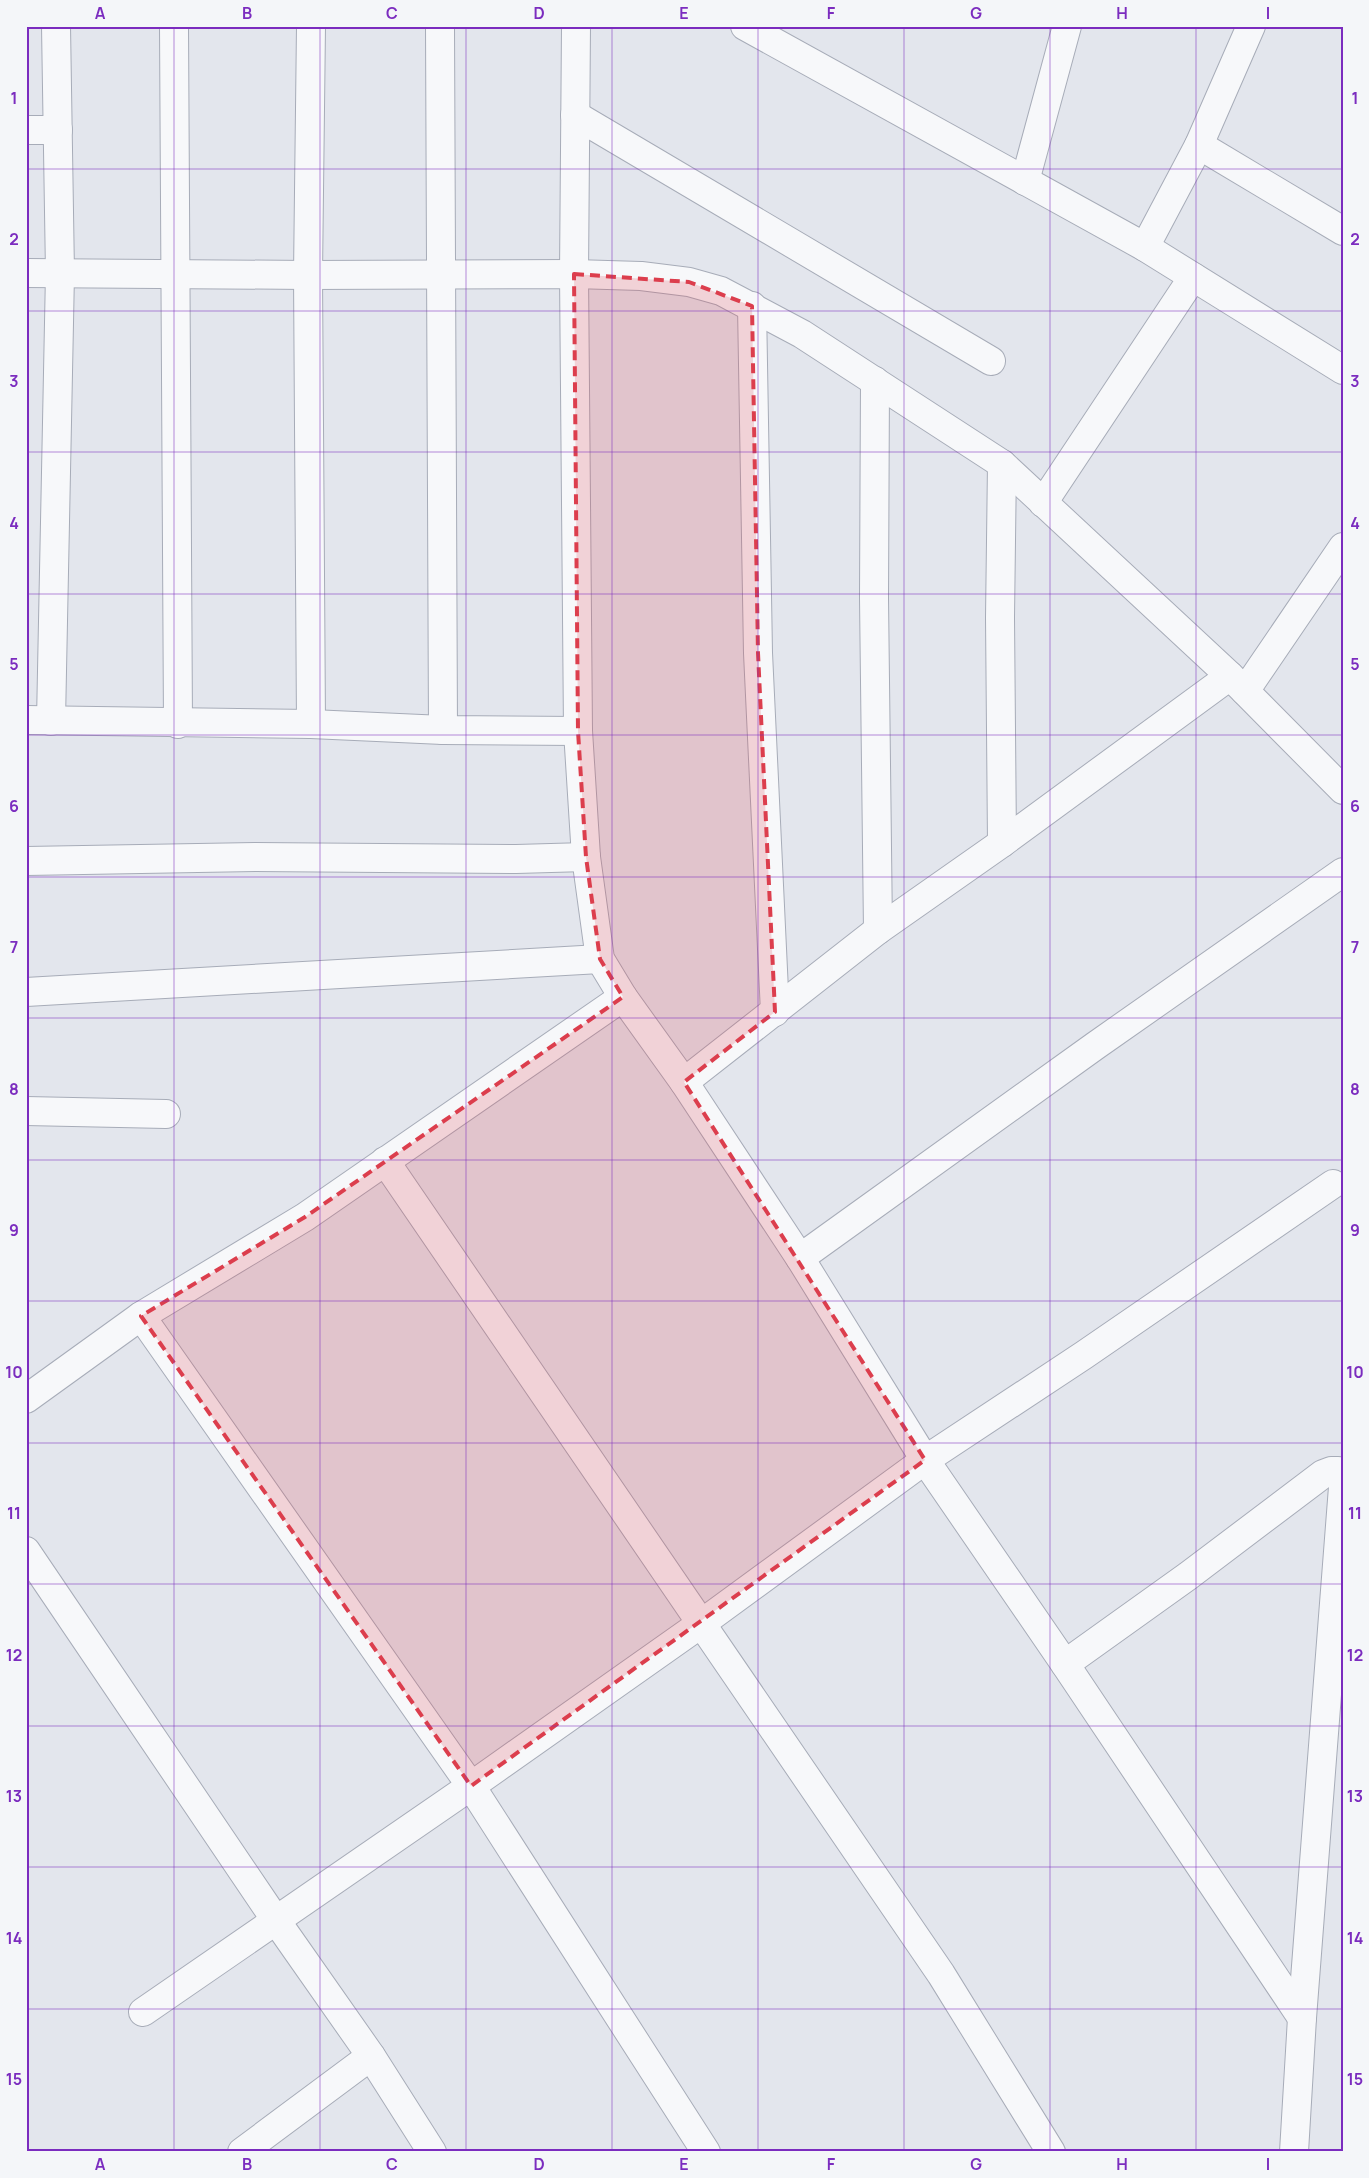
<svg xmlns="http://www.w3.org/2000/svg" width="1369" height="2178" font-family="Manrope,sans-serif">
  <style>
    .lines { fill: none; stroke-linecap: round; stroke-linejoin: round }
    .street-casing { stroke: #a7acb8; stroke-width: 30 }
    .street { stroke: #f7f8fa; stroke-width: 28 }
    .marked { fill: #dc3e4d; fill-opacity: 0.2; stroke: #dc3e4d; stroke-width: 4; stroke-dasharray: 10 6; stroke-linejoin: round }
    .grid { fill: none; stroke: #7b2cbf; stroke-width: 1; stroke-opacity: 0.55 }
    .neatline { fill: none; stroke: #7b2cbf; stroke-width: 2 }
    .grid-label { font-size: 16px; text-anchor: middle; font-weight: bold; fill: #7b2cbf }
  </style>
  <rect width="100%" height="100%" fill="#e3e6ed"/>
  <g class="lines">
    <g class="street-casing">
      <g id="street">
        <path d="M174 26 178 724"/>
        <path d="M311 26 308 275 311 724"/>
        <path d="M440 26 443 730"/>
        <path d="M576 26 574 274 578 731 586 857 600 959 623 997 684 1082 800 1258 925 1460 1065 1664 1302 2018"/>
        <path d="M745 26 1145 247 1199 145 1251 26"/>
        <path d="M575 115 991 361"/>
        <path d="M26 130H58"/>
        <path d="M1199 145 1343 231"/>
        <path d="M1025 181 1067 26"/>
        <path d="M1145 247 1343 370"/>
        <path d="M26 273 308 275 574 274 641 276 689 282 721 291 802 334 1002 464 1230 676 1343 790"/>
        <path d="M752 306 758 653 775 1012"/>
        <path d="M875 381 874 598 878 930"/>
        <path d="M1043 503 1193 277"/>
        <path d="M1245 691 1343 547"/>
        <path d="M26 720 311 724 443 730 578 731"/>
        <path d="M51 721 60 273 56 26"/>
        <path d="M1002 843 1000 618 1002 464"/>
        <path d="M26 861 255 857 516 859 586 857"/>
        <path d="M26 992 600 959"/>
        <path d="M684 1082 878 930 1002 843 1230 676"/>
        <path d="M26 1111 166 1114"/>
        <path d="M385 1161 941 1974 1051 2152"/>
        <path d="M800 1258 1095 1046 1343 872"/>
        <path d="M141 1316 471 1786 706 2152"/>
        <path d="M26 1399 141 1316 305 1217 623 997"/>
        <path d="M26 1551 275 1919 371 2056 432 2152"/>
        <path d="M1065 1664 1188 1576 1323 1474 1331 1471H1338L1342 1476 1343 1483"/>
        <path d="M143 2012 471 1786 702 1623 925 1460 1084 1355 1333 1184"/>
        <path d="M242 2152 371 2056"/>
        <path d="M1294 2152 1302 2018 1343 1487"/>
      </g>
    </g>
    <use href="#street" class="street"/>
  </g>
  <path class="marked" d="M574 274 689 282 752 306 758 653 775 1012 684 1082 925 1460 471 1786 141 1316 305 1217 623 997 600 959 586 857 578 731Z"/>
  <path class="grid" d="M174 26V2152M320 26V2152M466 26V2152M612 26V2152M758 26V2152M904 26V2152M1050 26V2152M1196 26V2152M26 169H1343M26 311H1343M26 452H1343M26 594H1343M26 735H1343M26 877H1343M26 1018H1343M26 1160H1343M26 1301H1343M26 1443H1343M26 1584H1343M26 1726H1343M26 1867H1343M26 2009H1343"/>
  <rect width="1369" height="2178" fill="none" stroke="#f4f6f9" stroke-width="55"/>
  <rect x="28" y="28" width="1314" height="2122" class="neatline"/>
  <g class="grid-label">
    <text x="100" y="19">A</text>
    <text x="247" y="19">B</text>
    <text x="392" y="19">C</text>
    <text x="539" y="19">D</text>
    <text x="684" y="19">E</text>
    <text x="831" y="19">F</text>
    <text x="976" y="19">G</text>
    <text x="1122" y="19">H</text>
    <text x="1268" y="19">I</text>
    <text x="14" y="104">1</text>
    <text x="1355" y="104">1</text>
    <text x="14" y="245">2</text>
    <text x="1355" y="245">2</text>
    <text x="14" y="387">3</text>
    <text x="1355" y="387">3</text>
    <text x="14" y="529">4</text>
    <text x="1355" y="529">4</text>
    <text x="14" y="670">5</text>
    <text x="1355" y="670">5</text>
    <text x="14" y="812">6</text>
    <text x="1355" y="812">6</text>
    <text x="14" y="953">7</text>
    <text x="1355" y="953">7</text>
    <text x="14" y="1095">8</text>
    <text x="1355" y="1095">8</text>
    <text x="14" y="1236">9</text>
    <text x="1355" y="1236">9</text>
    <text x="14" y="1378">10</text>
    <text x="1355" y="1378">10</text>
    <text x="14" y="1519">11</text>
    <text x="1355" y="1519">11</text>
    <text x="14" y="1661">12</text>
    <text x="1355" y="1661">12</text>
    <text x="14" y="1802">13</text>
    <text x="1355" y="1802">13</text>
    <text x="14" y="1944">14</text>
    <text x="1355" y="1944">14</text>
    <text x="14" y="2085">15</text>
    <text x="1355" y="2085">15</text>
    <text x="100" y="2170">A</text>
    <text x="247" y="2170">B</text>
    <text x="392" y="2170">C</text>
    <text x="539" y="2170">D</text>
    <text x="684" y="2170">E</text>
    <text x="831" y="2170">F</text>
    <text x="976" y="2170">G</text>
    <text x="1122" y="2170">H</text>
    <text x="1268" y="2170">I</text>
  </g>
</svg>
